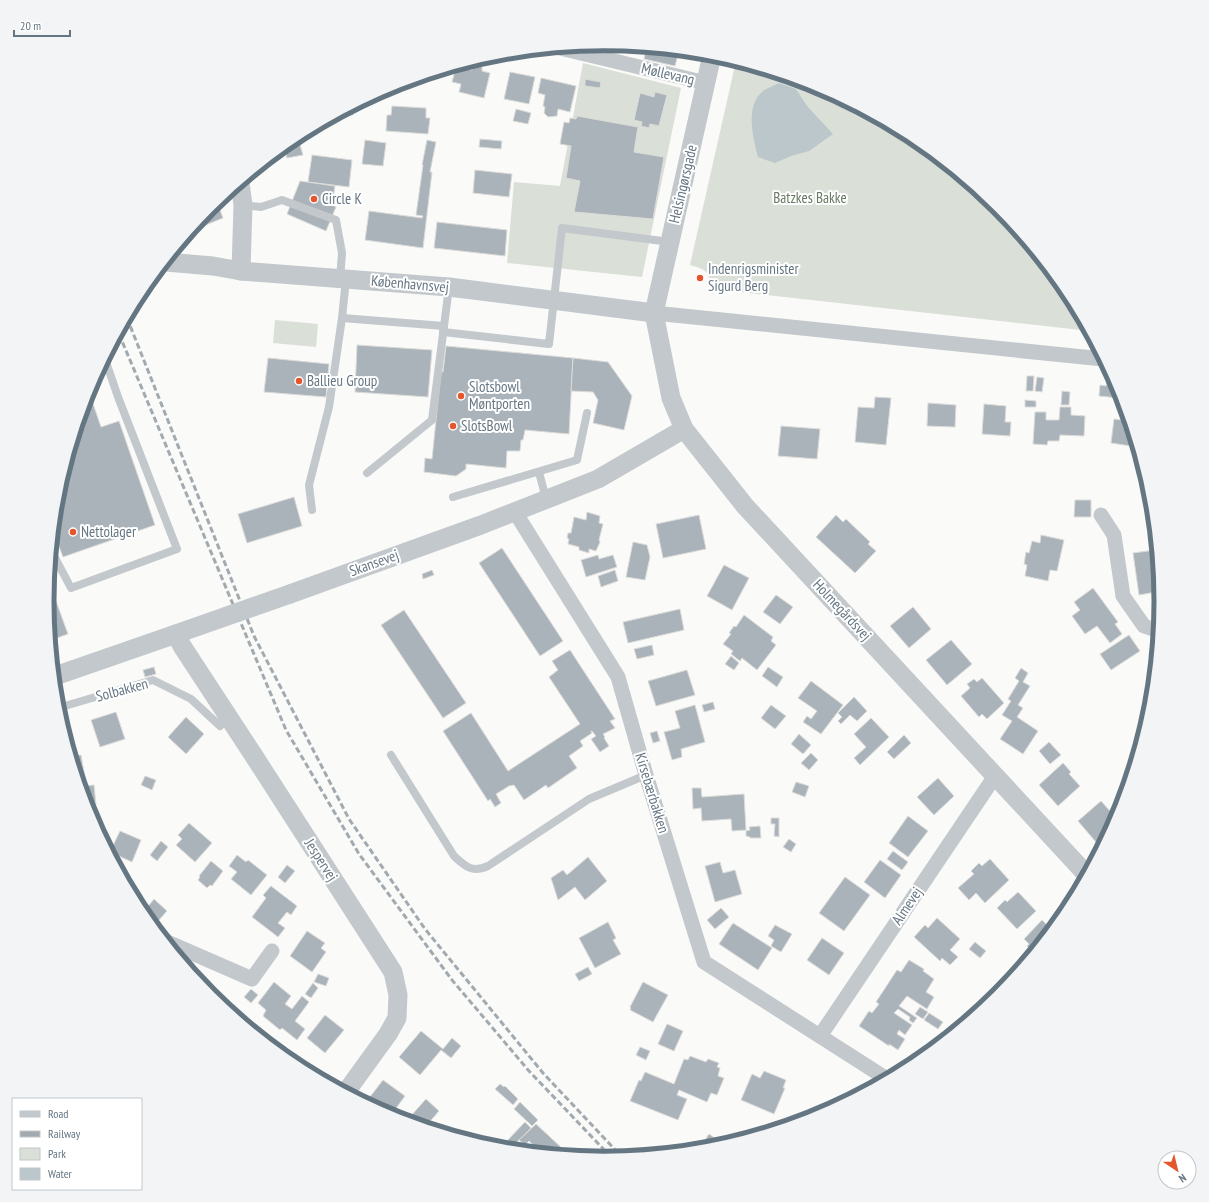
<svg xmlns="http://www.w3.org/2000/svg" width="1209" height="1202" font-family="'PT Sans Narrow',sans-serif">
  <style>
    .green { fill: #dadfd7 }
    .water { fill: #bbc7cb }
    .building { fill: #aab3b9; stroke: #dcdcda }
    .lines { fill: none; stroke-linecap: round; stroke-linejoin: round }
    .service { stroke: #c3c8cc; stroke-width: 8 }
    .minor { stroke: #c3c8cc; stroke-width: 15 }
    .tertiary { stroke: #c3c8cc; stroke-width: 19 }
    .rail { stroke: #a2aab0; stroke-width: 3; stroke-dasharray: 6 3; stroke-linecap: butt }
    .tertiary-bridge { stroke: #c3c8cc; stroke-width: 19 }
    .poi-dot { fill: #e4572e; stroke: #fff; stroke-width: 1.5 }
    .labels { text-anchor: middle; stroke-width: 4; stroke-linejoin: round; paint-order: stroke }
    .street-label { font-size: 15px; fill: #657683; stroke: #fff }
    .park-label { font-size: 15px; fill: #687a64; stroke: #fff }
    .poi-label { font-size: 15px; fill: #657683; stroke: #fff; text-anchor: start }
    .rim { fill: none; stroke: #657683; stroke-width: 5 }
  </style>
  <rect width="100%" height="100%" fill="#fafaf8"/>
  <g class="green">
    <path d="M736 61 818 86 914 138 999 207 1068 292 1089 331 713 289C708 272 708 270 690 265Z"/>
    <path d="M583 63 681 88 642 277 507 263 514 182 560 186Z"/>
    <path d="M275 320 318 324 316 347 273 343Z"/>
  </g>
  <path class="water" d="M779 83 796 89 807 106 833 134 809 151 791 156 775 163 758 157C753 138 745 107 762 92 766 88 774 86 779 83Z"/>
  <g class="building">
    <path d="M646 48 679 51 675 66 644 59Z"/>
    <path d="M473 64 482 67V71L490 73 484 98 459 92 461 84 452 82 456 67 472 70Z"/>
    <path d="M510 72 535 77 529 104 504 99Z"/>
    <path d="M541 78 576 86 570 112 558 109 557 116 548 117 544 113 545 107 543 106 545 95 538 93Z"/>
    <path d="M585 79 601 82 600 88 585 86Z"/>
    <path d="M655 92 667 95 659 126 650 124 649 128 641 126 642 122 634 120 640 93 654 97Z"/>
    <path d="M392 106 426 108V118H430L428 134 386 131 387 115H391Z"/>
    <path d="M352 107 353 115H340V114Z"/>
    <path d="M516 109 531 113 528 124 513 121Z"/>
    <path d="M577 116 638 127 634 152 664 157 653 219 574 212 580 181 566 178 571 146 560 144 564 122 569 123 570 118 576 119Z"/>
    <path d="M480 139 502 141 501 149 479 147Z"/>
    <path d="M365 140 386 143 383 166 362 164Z"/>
    <path d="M427 140 436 142 430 172H432L423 248 365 240 369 211 422 218 423 216 416 215 423 165H422Z"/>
    <path d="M300 145 303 155 287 158 285 150Z"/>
    <path d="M312 155 352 160 349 187 308 182Z"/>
    <path d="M475 170 512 174 509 197 473 193Z"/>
    <path d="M300 181 335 186 332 205 336 207 326 231 287 214Z"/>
    <path d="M217 202 223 218 196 229 195 227 211 207Z"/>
    <path d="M437 222 507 230 505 256 434 248Z"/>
    <path d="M357 345 432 350 428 397 355 392Z"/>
    <path d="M446 346 573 358 569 434 525 430 523 440H521L520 451H507L506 468 466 464V469L456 476 424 472 425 458 432 459 441 372H443Z"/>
    <path d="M268 358 329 364 326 397 264 392Z"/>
    <path d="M573 358 608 362 632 396 624 430 593 423 598 400 593 392 571 391Z"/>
    <path d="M1027 376H1034L1033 391H1026Z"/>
    <path d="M1037 377 1044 378 1042 392 1035 391Z"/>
    <path d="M1107 382 1116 383 1119 388 1118 398 1099 396 1100 385 1106 386Z"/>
    <path d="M1062 391 1070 392 1069 405H1061Z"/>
    <path d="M89 392 101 427 119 421 155 525 63 557 54 533 58 492Z"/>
    <path d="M875 397 891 398 886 445 855 442 858 407 874 408Z"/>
    <path d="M1025 400 1036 401V407H1025Z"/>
    <path d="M928 403 956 405 955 427 927 426Z"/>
    <path d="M984 404 1006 406 1005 422H1011L1010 436 982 434Z"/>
    <path d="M1060 407H1071V415L1085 416 1084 436 1060 435 1059 441H1048L1047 445 1033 444 1035 412H1046V420H1059Z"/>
    <path d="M1114 419 1129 421 1137 447 1111 443Z"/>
    <path d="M781 426 820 429 817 459 778 456Z"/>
    <path d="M294 497 302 526 247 543 238 514Z"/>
    <path d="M1075 500H1091V517H1074Z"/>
    <path d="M587 512 600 516 599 523 603 524 599 540 600 542 596 551 589 549V553L579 550V547L568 544 569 539 567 538 568 533H571L574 517 586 520Z"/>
    <path d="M699 515 706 549 663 558 656 524Z"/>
    <path d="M836 515 843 522 846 519 870 542 868 544 876 551 855 573 816 537Z"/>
    <path d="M1041 535 1064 540 1057 571 1050 570 1048 581 1025 576 1027 565 1024 564 1026 552 1029 553 1032 541 1040 543Z"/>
    <path d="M633 542 647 545 650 557 645 580 626 577Z"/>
    <path d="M502 548 563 641 540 656 479 563Z"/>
    <path d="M1155 550 1161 591 1139 595 1133 553Z"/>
    <path d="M598 555 599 559 613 555 617 567 586 577 581 560Z"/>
    <path d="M724 565 749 578 732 610 707 596Z"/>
    <path d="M432 570 434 575 423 579 422 574Z"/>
    <path d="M615 570 618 581 601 587 598 576Z"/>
    <path d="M49 582 68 634 51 640 48 601Z"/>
    <path d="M1093 588 1118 622 1115 624 1122 634 1110 643 1097 626 1085 634 1072 616 1080 610 1074 602Z"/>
    <path d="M776 595 793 607 780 624 763 612Z"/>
    <path d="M913 607 931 629 909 648 890 626Z"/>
    <path d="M680 609 684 630 628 643 623 622Z"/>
    <path d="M404 610 466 703 443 718 381 625Z"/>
    <path d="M744 615 773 637 771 641 776 645 757 670 742 658 740 661 731 654 733 651 723 644 731 634 729 633 734 626 736 627Z"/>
    <path d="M1129 635 1140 651 1111 670 1100 654Z"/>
    <path d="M951 640 972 664 947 685 926 660Z"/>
    <path d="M652 645 654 655 637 659 634 649Z"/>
    <path d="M570 650 615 719 610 721 615 728 603 734 605 737 604 738 609 746 600 752 591 739 596 736 592 731H591L592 733 580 741 583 746 569 756 577 768 548 788 546 785 524 800 514 785 509 786 496 794 501 803 495 807 490 799 488 801 443 731 471 713 508 771 580 724 549 677 558 670 552 661Z"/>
    <path d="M731 656 739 663 734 670 725 664Z"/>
    <path d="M154 667 156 674 145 677 143 670Z"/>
    <path d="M768 667 783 677 777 687 762 676Z"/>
    <path d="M1021 668 1028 673 1023 682 1030 686 1018 705 1023 708 1017 717 1038 731 1023 754 1000 739 1012 721 1002 715 1011 701 1008 699 1019 681 1015 678Z"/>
    <path d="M687 670 695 695 656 706 648 681Z"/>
    <path d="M982 678 1004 703 987 719 982 714 979 717 961 696 970 688 967 684 974 679 977 682Z"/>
    <path d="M811 681 843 705 821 734 803 722 807 716 811 719 817 711 798 698Z"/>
    <path d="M854 697 867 711 857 721 850 715 841 724 838 721 842 717 838 713Z"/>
    <path d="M713 702 715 709 704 712 702 705Z"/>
    <path d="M695 705 705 742 681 749 682 757 672 760 664 732 680 728 675 711Z"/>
    <path d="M771 705 786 716 775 729 761 718Z"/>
    <path d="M116 712 125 739 100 747 91 720Z"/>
    <path d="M186 717 204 734 186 754 168 737Z"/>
    <path d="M871 718 889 737 860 765 854 758 866 747 854 734Z"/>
    <path d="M657 731 660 741 653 743 650 733Z"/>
    <path d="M799 734 811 745 803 754 791 744Z"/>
    <path d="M904 735 911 743 894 759 887 752Z"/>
    <path d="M1049 742 1061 755 1050 764 1039 751Z"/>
    <path d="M811 753 818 760 809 770 801 763Z"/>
    <path d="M81 755 86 783 81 784 72 756Z"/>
    <path d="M1063 763 1071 772 1069 774 1080 786 1058 806 1039 785Z"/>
    <path d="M145 776 156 780 152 790 141 785Z"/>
    <path d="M938 778 954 796 934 815 917 797Z"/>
    <path d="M796 782 809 786 805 797 792 792Z"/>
    <path d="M94 785 96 805 87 806 84 786Z"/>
    <path d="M692 788H701L702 797 744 794 746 830 732 831 731 819 702 821 701 808 693 809Z"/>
    <path d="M1101 801 1117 819 1101 848 1078 821Z"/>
    <path d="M908 816 928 831 908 857 889 843Z"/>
    <path d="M771 818H779V837L774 836 775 824H771Z"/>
    <path d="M189 823 212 843 195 862 176 845 182 839 178 835Z"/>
    <path d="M760 826 761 838H750V837L746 836V831L750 830 749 827Z"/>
    <path d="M120 831 141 840 132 862 110 852Z"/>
    <path d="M789 839 796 844 791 852 783 847Z"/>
    <path d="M161 841 168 847 157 861 150 855Z"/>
    <path d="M893 851 908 862 902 870 887 859Z"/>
    <path d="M237 855 246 862 248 860 267 875 251 895 231 879 237 872 229 866Z"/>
    <path d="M588 857 607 881 585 900 575 887 558 900 551 878 563 870 567 875Z"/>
    <path d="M990 859 1009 880 985 903 976 893 969 900 958 888 974 874 971 871 979 863 982 866Z"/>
    <path d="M880 860 901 875 885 898 864 882Z"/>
    <path d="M211 861 223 871 212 886 210 885 207 888 198 880 200 877 199 876Z"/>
    <path d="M720 862 723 873 735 870 742 894 715 902 705 866Z"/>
    <path d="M287 865 295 871 285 883 278 877Z"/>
    <path d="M845 877 870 895 844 931 819 913Z"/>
    <path d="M271 886 297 906 291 915 287 912 278 923 285 928 278 937 252 917 266 898 263 895Z"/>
    <path d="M1018 892 1036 911 1017 929 997 908 1005 900 1007 902Z"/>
    <path d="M154 899 167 911 158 921 145 910Z"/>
    <path d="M721 908 729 917 715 929 707 920Z"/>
    <path d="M937 918 960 939 950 950 958 957 950 965 942 958 940 961 914 937 925 925 928 928Z"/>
    <path d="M1042 920 1052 930 1033 952 1027 946 1029 944 1024 939Z"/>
    <path d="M608 922 616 938 613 940 621 954 595 968 579 938Z"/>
    <path d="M733 923 772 948 758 970 719 944Z"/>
    <path d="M775 925 792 934 781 952 771 946 774 940 768 936Z"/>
    <path d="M307 931 325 943 321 948 326 952 312 972 290 956Z"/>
    <path d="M822 938 844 953 829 975 807 960Z"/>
    <path d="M975 942 986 951 980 958 969 949Z"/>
    <path d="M909 960 924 969 923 971 934 979 926 992 934 997 927 1009 907 996 899 1006 917 1018 913 1023 909 1020 910 1017 898 1009 894 1013 912 1025 905 1035 899 1030 897 1034 905 1039 898 1050 889 1044V1046L859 1026 869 1011 872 1013 879 1004 876 1002 897 970 901 972Z"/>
    <path d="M588 967 592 974 579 981 575 974Z"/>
    <path d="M318 974 329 978 326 986 314 982Z"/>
    <path d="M199 980 212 986 209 993Z"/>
    <path d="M274 982 291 996 285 1004 292 1009 302 996 309 1002 295 1021 305 1029 297 1040 282 1028 280 1030 263 1016 266 1010 258 1003Z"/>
    <path d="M643 982 668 995 653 1022 630 1010 631 1008 630 1007Z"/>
    <path d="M313 983 318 988 311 998 305 994Z"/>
    <path d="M251 989 258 995 251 1003 244 997Z"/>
    <path d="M920 1007 928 1012 923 1019 915 1014Z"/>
    <path d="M929 1013 943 1022 938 1029 924 1020Z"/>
    <path d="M325 1015 344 1030 325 1053 307 1038Z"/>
    <path d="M667 1024 683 1031 674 1051 658 1044Z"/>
    <path d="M421 1031 443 1049 452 1038 461 1046 451 1058 441 1050 420 1075 399 1057Z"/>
    <path d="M640 1047 650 1051 646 1060 636 1055Z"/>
    <path d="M690 1056 706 1062 708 1059 719 1063 717 1067 720 1068 718 1076 724 1078 717 1095 711 1093 707 1102 679 1090 677 1095 687 1099 678 1120 630 1101 639 1080 641 1081 645 1072 674 1084 684 1059 688 1060Z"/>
    <path d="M764 1071 786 1080 783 1088H785L774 1114 741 1100 752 1074 760 1078Z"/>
    <path d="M383 1080 405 1096 391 1115 366 1102Z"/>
    <path d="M500 1084 504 1087 505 1086 518 1099 513 1105 495 1089Z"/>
    <path d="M426 1099 439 1111 426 1126 414 1122 409 1118Z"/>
    <path d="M520 1102 538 1120 532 1126 514 1109Z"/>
    <path d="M525 1122 531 1128 510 1149 505 1143Z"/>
    <path d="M536 1124 564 1150 560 1154 541 1152 529 1141 525 1145 519 1140Z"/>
    <path d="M709 1134 716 1139 711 1148 703 1143Z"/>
  </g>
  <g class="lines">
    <g class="service">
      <path d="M243 205 261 207 282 200 336 220 342 253 340 279"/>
      <path d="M342 318 444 326"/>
      <path d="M443 332 549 344 562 228 670 242"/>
      <path d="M539 472 546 499"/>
      <path d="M367 473 432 420 449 287"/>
      <path d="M453 497 577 460 587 413"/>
      <path d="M312 510 309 485 329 407 342 318 346 279"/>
      <path d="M52 552 71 588 177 549 118 397 105 359"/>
      <path d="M58 708 153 680 191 699 220 726"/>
      <path d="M391 755 454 856C466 867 472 873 488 866L589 799 646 775"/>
    </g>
    <g class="minor">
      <path d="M560 48 706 83"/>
      <path d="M654 313 1103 359"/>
      <path d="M515 512 618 677 646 775 704 962 887 1079"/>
      <path d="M1101 515 1114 535 1123 596 1144 626 1159 631"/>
      <path d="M167 942 252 979 272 951"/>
      <path d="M820 1036 995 776"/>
    </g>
    <g class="tertiary">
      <path d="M712 55 654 313 671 398 684 429 745 506 1087 875"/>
      <path d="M240 183 243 205 241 271"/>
      <path d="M166 262 213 266 241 271 449 287 654 313"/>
      <path d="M290 594 481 525 598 479 684 429"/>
      <path d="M55 676 176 634 182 646 254 756 393 972 398 995 397 1018 388 1034 346 1092"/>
    </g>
    <g class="rail">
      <path d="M127 318 254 636 349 819 425 929 543 1073 621 1156"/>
      <path d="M119 334 286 730 359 854 452 980 529 1071 611 1157"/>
    </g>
    <path class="tertiary-bridge" d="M176 634 290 594"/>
  </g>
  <g class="poi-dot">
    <circle cx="314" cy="199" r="4"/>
    <circle cx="700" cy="278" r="4"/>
    <circle cx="299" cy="381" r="4"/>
    <circle cx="461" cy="396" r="4"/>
    <circle cx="453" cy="426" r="4"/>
    <circle cx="73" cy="532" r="4"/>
  </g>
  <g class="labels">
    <g class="street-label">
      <text transform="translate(668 74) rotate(13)" y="5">Møllevang</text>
      <text transform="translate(683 184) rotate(-77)" y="5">Helsingørsgade</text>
      <text transform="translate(410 284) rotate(5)" y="5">Københavnsvej</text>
      <text transform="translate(374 563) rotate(-20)" y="5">Skansevej</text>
      <text transform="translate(842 610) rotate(47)" y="5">Holmegårdsvej</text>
      <text transform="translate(122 690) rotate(-15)" y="5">Solbakken</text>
      <text transform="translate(652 793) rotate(73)" y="5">Kirsebærbakken</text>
      <text transform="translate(321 860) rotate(57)" y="5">Jespervej</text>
      <text transform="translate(907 906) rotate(-56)" y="5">Almevej</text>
    </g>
    <g class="park-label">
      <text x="810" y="203">Batzkes Bakke</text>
    </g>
    <g class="poi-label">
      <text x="322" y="204">Circle K</text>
      <text x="708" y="274">Indenrigsminister<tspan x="708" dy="17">Sigurd Berg</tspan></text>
      <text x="307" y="386">Ballieu Group</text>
      <text x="469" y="392">Slotsbowl<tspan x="469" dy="17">Møntporten</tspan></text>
      <text x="461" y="431">SlotsBowl</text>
      <text x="81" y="537">Nettolager</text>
    </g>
  </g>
  <path d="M0 0H1209V1202H0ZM54 601a550 550 0 1 1 1100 0a550 550 0 1 1-1100 0Z" fill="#f3f4f5" fill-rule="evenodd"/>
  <path class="rim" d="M54 601a550 550 0 1 1 1100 0a550 550 0 1 1-1100 0Z"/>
  <rect x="12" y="1098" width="130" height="92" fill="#ffffff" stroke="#c1c8cd"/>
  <rect x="20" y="1111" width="20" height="6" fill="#c3c8cc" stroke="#c1c8cd"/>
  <text x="48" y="1118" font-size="12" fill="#657683">Road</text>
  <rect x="20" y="1131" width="20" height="6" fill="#a2aab0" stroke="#c1c8cd"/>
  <text x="48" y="1138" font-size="12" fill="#657683">Railway</text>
  <rect x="20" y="1148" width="20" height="12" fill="#dadfd7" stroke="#c1c8cd"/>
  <text x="48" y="1158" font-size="12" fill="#657683">Park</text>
  <rect x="20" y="1168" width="20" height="12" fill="#bbc7cb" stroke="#c1c8cd"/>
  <text x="48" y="1178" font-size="12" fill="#657683">Water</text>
  <g transform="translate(1177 1170) rotate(145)"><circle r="19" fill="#ffffff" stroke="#c1c8cd"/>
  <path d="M0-3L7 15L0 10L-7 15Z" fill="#e4572e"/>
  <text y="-6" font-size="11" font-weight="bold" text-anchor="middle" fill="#657683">N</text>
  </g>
  <path d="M14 30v6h56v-6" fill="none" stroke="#657683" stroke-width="2"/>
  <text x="20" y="30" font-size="12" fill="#657683" stroke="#ffffff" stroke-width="3" paint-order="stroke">20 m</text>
</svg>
